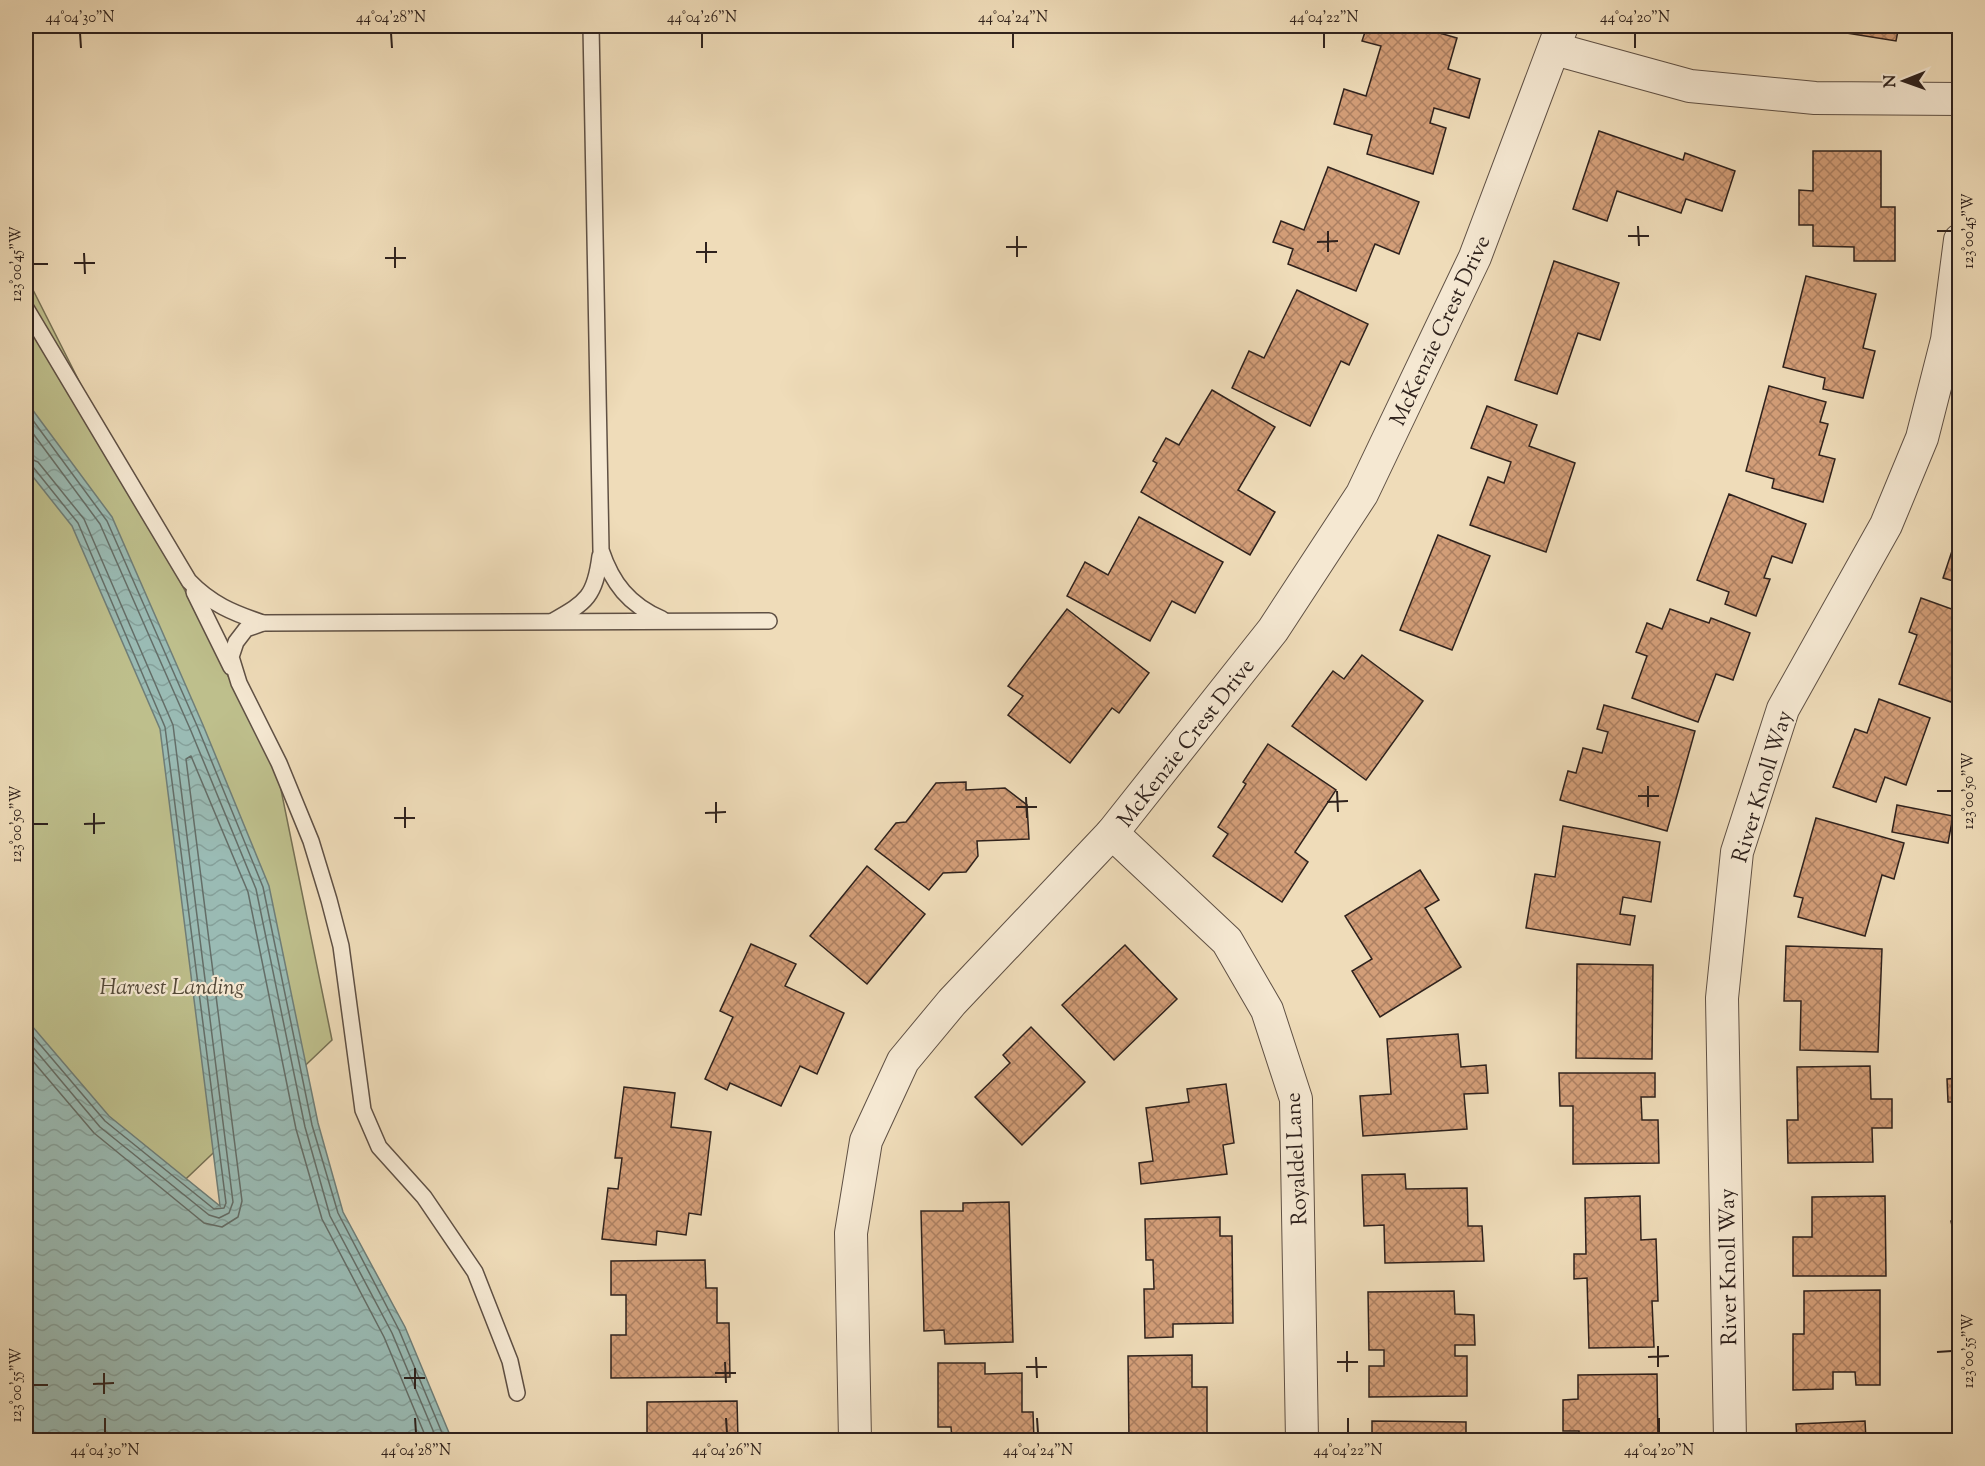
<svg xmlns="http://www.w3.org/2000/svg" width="1985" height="1466" font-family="'Sorts Mill Goudy',serif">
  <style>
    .green { fill: #bebf8c; stroke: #767054; stroke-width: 1.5 }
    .water { fill: url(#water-waves); stroke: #6f7e78; stroke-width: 1.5 }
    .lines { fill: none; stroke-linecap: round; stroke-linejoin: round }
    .shore { stroke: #646e68; stroke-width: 1.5 }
    .building { fill: url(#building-cross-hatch); stroke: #2f221d; stroke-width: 1.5 }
    .lane-casing { stroke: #5f5044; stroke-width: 18 }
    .street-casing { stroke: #5f5044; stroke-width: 34 }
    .lane { stroke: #f5e8d2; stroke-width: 15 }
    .street { stroke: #f5e8d2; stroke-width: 32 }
    .ticks { fill: none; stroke: #2f221d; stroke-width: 2 }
    .labels { text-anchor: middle; stroke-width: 4.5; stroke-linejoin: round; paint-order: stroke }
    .street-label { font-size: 22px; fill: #2f221d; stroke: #f5e8d2 }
    .park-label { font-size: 22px; font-style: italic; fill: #534939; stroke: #f5e8d2 }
    .neatline { fill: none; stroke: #2f221d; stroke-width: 2 }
    .ticks-label { font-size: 15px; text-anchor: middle; fill: #2f221d }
  </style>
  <defs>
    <pattern id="water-waves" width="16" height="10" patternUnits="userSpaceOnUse" patternTransform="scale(1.5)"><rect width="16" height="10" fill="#9abbb4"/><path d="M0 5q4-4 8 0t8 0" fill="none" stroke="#85a09a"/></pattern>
    <pattern id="building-cross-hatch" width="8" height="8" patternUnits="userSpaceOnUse" patternTransform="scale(1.5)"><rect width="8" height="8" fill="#d39e78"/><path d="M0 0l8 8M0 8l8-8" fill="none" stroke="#ac8062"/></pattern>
  </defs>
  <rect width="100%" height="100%" fill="#efdcb9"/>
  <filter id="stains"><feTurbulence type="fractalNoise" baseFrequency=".00333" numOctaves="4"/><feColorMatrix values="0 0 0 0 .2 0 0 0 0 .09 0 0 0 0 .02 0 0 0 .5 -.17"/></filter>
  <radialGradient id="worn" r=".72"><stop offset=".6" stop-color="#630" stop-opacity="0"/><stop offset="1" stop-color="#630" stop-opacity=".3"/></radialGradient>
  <path class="green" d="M26 276 278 775 332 1040 26 1331Z"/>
  <path class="water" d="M26 401 112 517 203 725 269 886 318 1123 343 1212 405 1327 452 1440H26V1019L109 1116 220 1206 160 729 72 526 26 468Z"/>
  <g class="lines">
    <g class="shore">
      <path d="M26 411 107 521 198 728 263 887 312 1125 338 1213 399 1330 445 1440"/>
      <path d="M26 424 100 524 191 731 256 889 305 1127 330 1216 392 1333 437 1440"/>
      <path d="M26 457 38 462 84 519 173 725 233 1202 229 1213 219 1218 209 1215 100 1127 26 1039"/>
      <path d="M26 465 33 467 78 523 165 727 226 1203 224 1208 214 1209 105 1121 26 1028"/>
      <path d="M26 1053 94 1133 204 1223 222 1227 238 1217 242 1201 186 759 191 756 248 892 296 1129 322 1219 384 1337 427 1440"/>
    </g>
  </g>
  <g class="building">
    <path d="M1367 26H1415L1457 38 1448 69 1480 79 1469 118 1434 108 1430 123 1446 128 1433 174 1367 154 1372 135 1334 124 1344 89 1366 96 1381 46 1362 41Z"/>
    <path d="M1730 26H1763L1762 32Z"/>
    <path d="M1822 26H1899L1896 41 1822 29Z"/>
    <path d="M1599 131 1683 160 1685 153 1735 171 1722 211 1686 199 1681 213 1617 191 1607 221 1573 209Z"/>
    <path d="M1813 151H1881V207H1895V261H1854V247L1813 246V225H1799V190L1813 191Z"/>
    <path d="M1328 167 1419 202 1399 254 1375 244 1356 291 1288 264 1293 249 1273 242 1281 221 1304 230Z"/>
    <path d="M1554 261 1619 283 1600 340 1578 333 1557 394 1515 380Z"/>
    <path d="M1806 276 1876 294 1863 348 1875 351 1863 398 1823 389 1825 378 1783 367Z"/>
    <path d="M1297 290 1368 324 1349 365 1341 361 1310 426 1232 388 1249 351 1264 358Z"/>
    <path d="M1769 386 1826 402 1820 422 1828 424 1819 455 1835 459 1823 502 1772 488 1774 479 1746 471Z"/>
    <path d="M1212 390 1275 427 1238 490 1275 512 1250 555 1141 492 1157 463 1153 461 1166 438 1179 445Z"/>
    <path d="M1487 406 1537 425 1529 446 1575 463 1546 552 1470 525 1488 477 1504 483 1511 462 1471 448Z"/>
    <path d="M1729 494 1806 524 1792 563 1772 556 1764 578 1770 579 1756 616 1725 604 1729 592 1697 580Z"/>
    <path d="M1139 517 1223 562 1195 613 1172 601 1150 641 1067 596 1085 562 1108 575Z"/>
    <path d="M1960 527V583L1943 578Z"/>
    <path d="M1438 535 1490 556 1452 650 1400 630Z"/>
    <path d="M1921 598 1960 612V684L1951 702 1899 684 1917 635 1909 632Z"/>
    <path d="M1067 609 1149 673 1119 713 1112 708 1070 763 1008 715 1023 696 1008 686Z"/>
    <path d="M1670 609 1709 623 1711 618 1750 633 1733 680 1716 674 1698 722 1632 698 1647 656 1636 652 1647 623 1662 629Z"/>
    <path d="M1362 655 1423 701 1366 780 1292 726 1333 671 1344 679Z"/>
    <path d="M1879 699 1930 718 1906 785 1885 777 1876 802 1833 787 1855 729 1867 733Z"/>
    <path d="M1604 705 1695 731 1667 831 1560 800 1568 771 1576 773 1583 748 1602 753 1608 732 1597 729Z"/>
    <path d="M1268 744 1336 790 1295 852 1308 862 1282 902 1213 856 1228 834 1218 827 1246 784 1243 782Z"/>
    <path d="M966 782V790L1005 788 1027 805 1029 839 977 841 978 856 966 872 943 873 929 890 875 849 896 823 906 822 936 783Z"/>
    <path d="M1897 805 1953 816 1948 843 1892 832Z"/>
    <path d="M1816 818 1904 843 1894 879 1882 875 1865 936 1798 917 1803 898 1794 896Z"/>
    <path d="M1563 826 1660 842 1651 902 1623 897 1620 914 1635 916 1630 945 1526 928 1535 874 1555 877Z"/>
    <path d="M867 866 925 914 867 984 810 936Z"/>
    <path d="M1420 870 1439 900 1425 908 1461 967 1380 1017 1352 971 1372 959 1345 916Z"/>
    <path d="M751 944 796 964 785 986 844 1013 817 1074 800 1066 781 1106 730 1083 727 1090 705 1079 733 1017 720 1011Z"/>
    <path d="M1125 945 1177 999 1114 1060 1062 1005Z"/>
    <path d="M1786 946 1882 949 1878 1052 1800 1050 1801 1001H1784Z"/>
    <path d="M1577 964 1653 965 1652 1059 1576 1058Z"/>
    <path d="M1031 1027 1085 1082 1022 1145 975 1097 1010 1063 1003 1055Z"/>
    <path d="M1458 1034 1461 1067 1486 1065 1488 1093 1464 1094 1467 1129 1363 1136 1360 1096 1391 1094 1387 1039Z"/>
    <path d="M1870 1066 1871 1099H1892V1128H1872L1873 1162 1788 1163 1787 1120H1798L1797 1067Z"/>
    <path d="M1559 1073H1655V1097H1641L1642 1120H1658L1659 1163 1573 1164V1106H1560Z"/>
    <path d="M1960 1078V1102H1948L1947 1079Z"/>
    <path d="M1226 1084 1234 1143 1223 1145 1227 1174 1141 1184 1139 1163 1153 1161 1146 1108 1189 1102 1187 1089Z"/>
    <path d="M624 1087 675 1093 671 1127 711 1132 701 1215 689 1213 686 1235 657 1231 656 1245 602 1239 608 1188 618 1189 622 1158H615Z"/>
    <path d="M1405 1174 1406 1189 1467 1188 1468 1226H1482L1484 1261 1385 1263 1384 1225 1364 1226 1362 1175Z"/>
    <path d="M1640 1196 1641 1240 1656 1239 1658 1301H1652L1654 1347 1589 1348 1587 1278 1574 1279V1254H1586L1585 1198Z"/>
    <path d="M1885 1196 1886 1276H1793V1237H1812V1197Z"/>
    <path d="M1009 1202 1013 1342 945 1344 944 1330 924 1331 921 1211H963V1203Z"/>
    <path d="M1220 1217V1236H1232L1233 1323 1173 1324V1337L1145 1338 1144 1289H1154L1153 1260H1146L1145 1219Z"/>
    <path d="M1960 1219V1244H1956L1951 1221Z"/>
    <path d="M705 1260 706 1288H717V1323H729L730 1377 611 1378V1335H626V1295H611V1261Z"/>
    <path d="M1880 1290V1385H1856L1855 1372H1833V1389L1793 1390V1334H1804V1291Z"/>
    <path d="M1454 1291 1455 1314 1474 1315 1475 1345H1455V1356H1467V1396L1369 1397V1366H1384V1350H1369L1368 1292Z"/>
    <path d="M1192 1355V1387H1207V1436H1220V1440H1129L1128 1356Z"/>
    <path d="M938 1363H985V1374L1022 1373V1412H1033L1034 1440H952L951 1427H938Z"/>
    <path d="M1657 1374 1658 1440H1579V1431H1563V1400L1578 1399V1375Z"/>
    <path d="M737 1401 738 1440H647V1402Z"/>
    <path d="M1372 1421 1466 1422V1440H1372Z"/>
    <path d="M1865 1421 1866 1440H1797L1796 1424Z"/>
  </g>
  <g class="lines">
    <g class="lane-casing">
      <g id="lane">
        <path d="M591 26 601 550C612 583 629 605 662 619"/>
        <path d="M26 308 189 581C211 604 233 613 263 623L769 621"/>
        <path d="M194 592 231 667"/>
        <path d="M553 621C587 602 595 596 600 556"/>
        <path d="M263 623 246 629 236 642 231 657 239 683 279 763 311 841 329 900 341 946 363 1110 379 1147 424 1197 475 1272 510 1361 517 1393"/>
      </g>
    </g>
    <g class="street-casing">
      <g id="street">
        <path d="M1555 49 1690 86 1815 98 1960 99"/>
        <path d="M1112 833 1227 941 1267 1010 1296 1099 1302 1440"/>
        <path d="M855 1440 851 1233 866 1141 903 1061 952 1002 1112 833 1273 630 1362 494 1475 257 1562 26"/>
        <path d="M1730 1440 1722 998 1737 852 1783 709 1886 525 1922 438 1947 340 1960 240"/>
      </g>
    </g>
    <use href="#lane" class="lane"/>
    <use href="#street" class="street"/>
  </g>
  <path class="ticks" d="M80 33 81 48M391 33 392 48M702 33V48M1013 33V48M1324 33V48M1635 33V48M1638 226 1639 246M1328 231V252M1937 231H1952M1017 236V257M1628 236H1649M706 242V263M1317 242 1338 241M395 247V268M1006 247H1027M696 252H717M84 253 85 274M385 258H406M74 263H95M33 264H48M1648 786V807M1337 791 1338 812M1937 791H1952M1638 796H1659M1026 797 1027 818M716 802V823M1327 802 1348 801M405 807V828M1016 807H1037M94 813V834M705 813 726 812M394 818H415M33 824H48M84 824 105 823M1658 1346V1367M1347 1351V1372M1937 1352 1952 1351M1036 1357 1037 1378M1648 1357 1669 1356M725 1362 726 1383M1337 1362H1358M1026 1367H1047M415 1368V1389M104 1373V1394M715 1373H736M404 1378H425M93 1384 114 1383M33 1385H48M105 1418V1433M415 1418 416 1433M726 1418 727 1433M1037 1418 1038 1433M1348 1418V1433M1659 1418V1433"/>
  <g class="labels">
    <g class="street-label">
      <text transform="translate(1439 330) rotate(-65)" y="8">McKenzie Crest Drive</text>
      <text transform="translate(1185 742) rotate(-52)" y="8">McKenzie Crest Drive</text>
      <text transform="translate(1761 786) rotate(-73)" y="8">River Knoll Way</text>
      <text transform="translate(1295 1159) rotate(-93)" y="8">Royaldel Lane</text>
      <text transform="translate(1727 1267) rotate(-91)" y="8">River Knoll Way</text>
    </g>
    <g class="park-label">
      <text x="172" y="994">Harvest Landing</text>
    </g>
  </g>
  <rect width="1985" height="1466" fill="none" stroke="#efdcb9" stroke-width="66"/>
  <g transform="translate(1904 81) rotate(269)" stroke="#f5e8d2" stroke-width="4.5" paint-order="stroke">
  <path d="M0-4.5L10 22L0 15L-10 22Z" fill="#2f221d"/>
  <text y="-9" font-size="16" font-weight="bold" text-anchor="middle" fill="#2f221d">N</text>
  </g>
  <rect x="33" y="33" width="1919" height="1400" class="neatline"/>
  <g class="ticks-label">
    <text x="80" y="22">44°04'30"N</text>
    <text x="391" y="22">44°04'28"N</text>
    <text x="702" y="22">44°04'26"N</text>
    <text x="1013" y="22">44°04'24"N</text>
    <text x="1324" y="22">44°04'22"N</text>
    <text x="1635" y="22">44°04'20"N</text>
    <text transform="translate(1968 231) rotate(-90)" y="5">123°00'45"W</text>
    <text transform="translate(16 264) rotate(-90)" y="5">123°00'45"W</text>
    <text transform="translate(1968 791) rotate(-90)" y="5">123°00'50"W</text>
    <text transform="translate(16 824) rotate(-90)" y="5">123°00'50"W</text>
    <text transform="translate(1968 1351) rotate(-90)" y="5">123°00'55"W</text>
    <text transform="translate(16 1385) rotate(-90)" y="5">123°00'55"W</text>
    <text x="105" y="1455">44°04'30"N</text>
    <text x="416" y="1455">44°04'28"N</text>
    <text x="727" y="1455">44°04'26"N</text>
    <text x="1038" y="1455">44°04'24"N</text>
    <text x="1348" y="1455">44°04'22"N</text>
    <text x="1659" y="1455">44°04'20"N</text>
  </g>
  <rect width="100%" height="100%" filter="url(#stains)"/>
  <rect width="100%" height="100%" fill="url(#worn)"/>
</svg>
